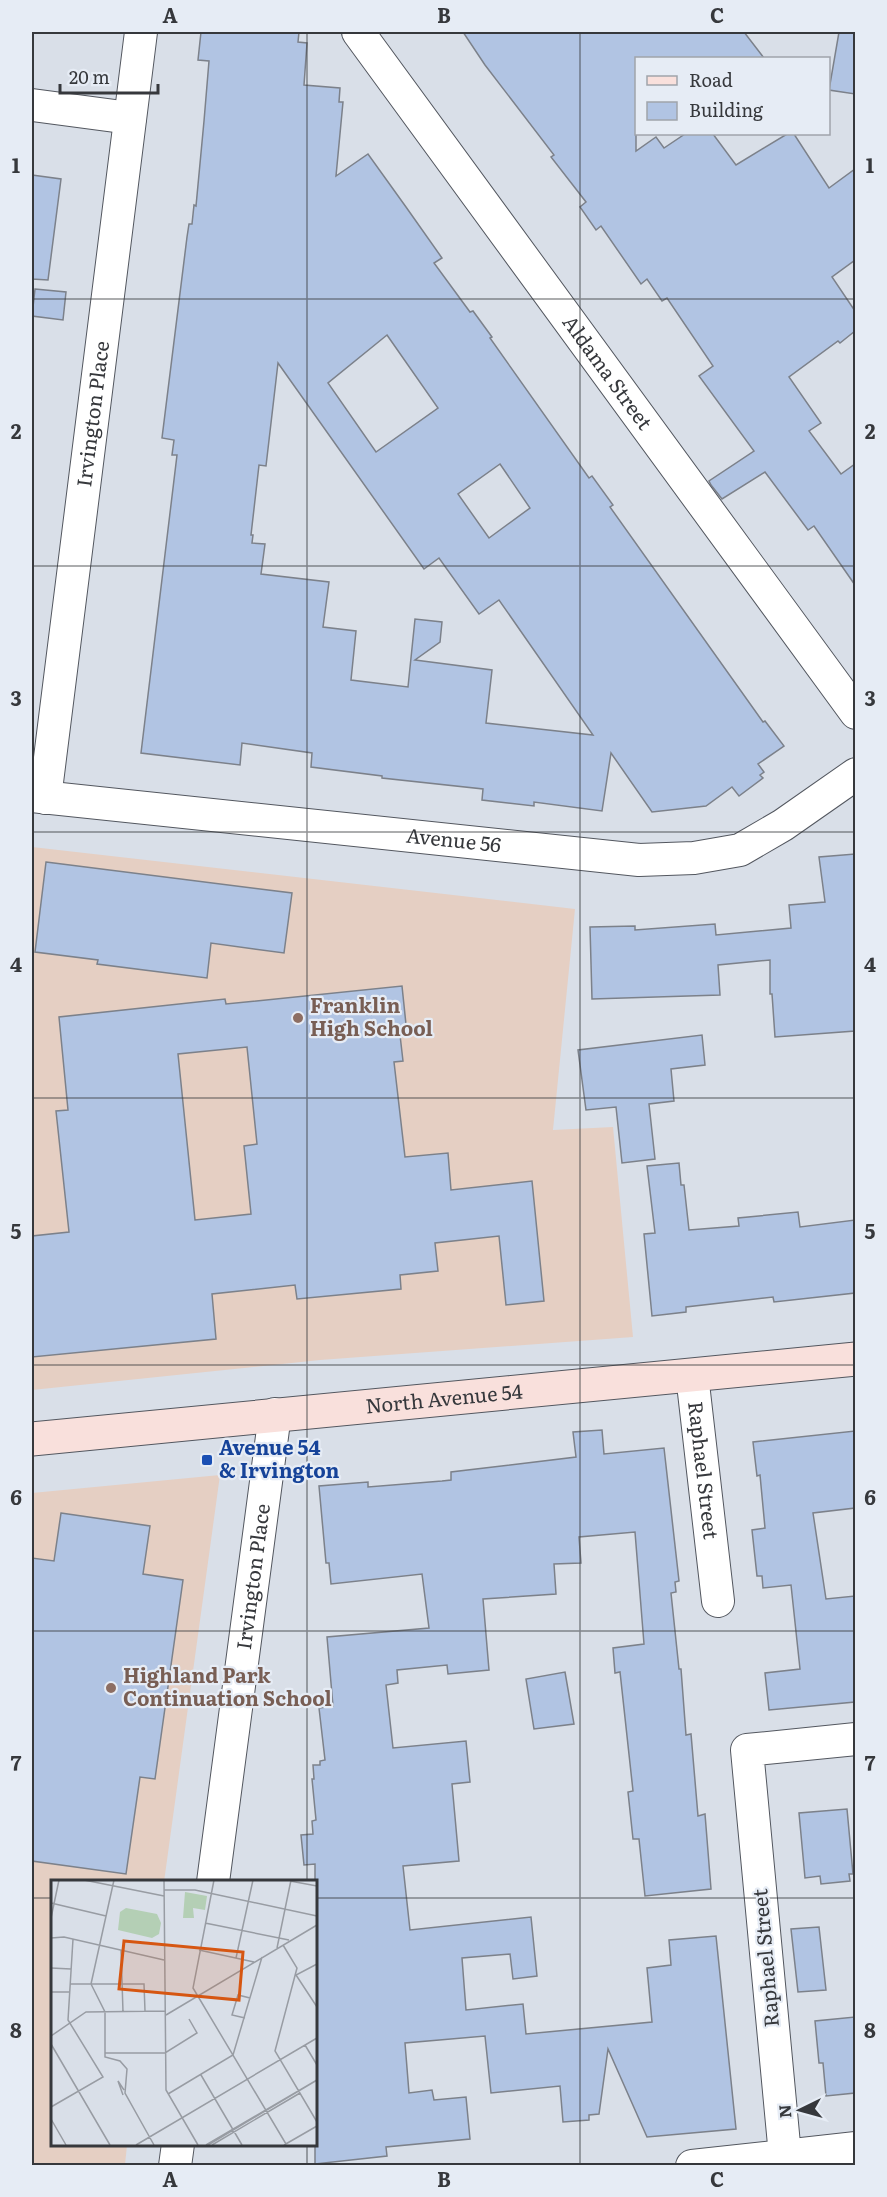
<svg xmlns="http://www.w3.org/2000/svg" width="887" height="2197" font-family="Literata,serif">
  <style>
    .education { fill: #e5cfc3 }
    .building { fill: #b1c4e3; stroke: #7c818a; stroke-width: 1.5; fill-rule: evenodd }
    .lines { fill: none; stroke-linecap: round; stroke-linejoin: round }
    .street-casing { stroke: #53575f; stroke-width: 34 }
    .secondary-casing { stroke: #53575f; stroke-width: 35 }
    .street { stroke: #fff; stroke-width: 32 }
    .secondary { stroke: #f9e0dc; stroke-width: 33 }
    .grid { fill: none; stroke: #36383c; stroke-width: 1.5; stroke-opacity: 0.55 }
    .education-dot { fill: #8d6e63; stroke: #e6ecf5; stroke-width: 2 }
    .transit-dot { fill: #1a4fb4; stroke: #e6ecf5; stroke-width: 2 }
    .labels { text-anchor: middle; stroke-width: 4.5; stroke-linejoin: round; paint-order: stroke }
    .street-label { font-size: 20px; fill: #36383c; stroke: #e6ecf5 }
    .education-label { font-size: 20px; font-weight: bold; fill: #785e54; stroke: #e6ecf5; text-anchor: start }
    .transit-label { font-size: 20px; font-weight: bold; fill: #164399; stroke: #e6ecf5; text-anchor: start }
    .inset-road { fill: none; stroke: #989ca3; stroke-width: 1.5 }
    .view { fill: #d65611; fill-opacity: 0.15; stroke: #d65611; stroke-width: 3 }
    .inset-edge { fill: none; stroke: #36383c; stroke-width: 3 }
    .neatline { fill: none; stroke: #36383c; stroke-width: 2 }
    .grid-label { font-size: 20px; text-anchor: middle; font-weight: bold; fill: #36383c }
  </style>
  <rect width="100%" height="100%" fill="#d9dfe8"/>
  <g class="education">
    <path d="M32 847 575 909 553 1130 613 1127 633 1337 320 1360 32 1390Z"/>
    <path d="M220 1475 164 1882H52V2144L127 2145 125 2165 32 2166V1493Z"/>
  </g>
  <g class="building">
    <path d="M201 32H299L298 42 307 43 304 85 340 88 339 102H343L336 176 368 154 406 207 442 258 434 263 470 312 473 311 492 337 490 338 589 478 592 476 613 505 610 507 763 722 765 721 784 746 758 764 764 772 760 775 763 778 739 796 732 787 706 806 652 812 611 753 602 811 534 802V806L482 800 483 789 382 778V776L311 767 312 753 242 743 240 765 141 753 177 455H172L174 440 162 438 187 237 189 224H192L194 205 196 206 204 121 209 61 198 60ZM387 335 438 408 376 452 328 383ZM278 363 424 569 439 558 479 614 499 600 593 735 486 723 492 670 415 660 440 642 442 622 415 619 408 687 351 680 356 631 323 627 329 582 261 574 265 544 252 543 253 535H251L259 465 266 466ZM500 464 530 508 489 538 458 494Z"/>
    <path d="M463 32H744L764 58H636V151L656 137 664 148 685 134H713L736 165 787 134H794L829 188 855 169V260L832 277 855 311V331L840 343 838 341 789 377 821 423 809 431 841 474 855 464V585L814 526 808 530 765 472 722 499 711 485 709 481 754 451 699 376 713 366 667 298 662 301 647 279 641 284 601 226 596 230 580 207 586 202 551 157 554 155 485 65Z"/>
    <path d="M839 32H855V94L829 90Z"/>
    <path d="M32 175 61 179 48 280 32 279Z"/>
    <path d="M35 289 66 292 63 320 32 316Z"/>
    <path d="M855 854V1031L775 1037 772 994H770V960L718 965 720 995 592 999 590 927 635 926V930L715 924 716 935 791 928 789 905 825 902 819 857Z"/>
    <path d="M46 862 292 893 284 953 211 943 207 978 97 964 98 960 35 952Z"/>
    <path d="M402 986 407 1034 400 1035 403 1061 394 1062 405 1157 448 1153 451 1190 532 1181 544 1301 506 1305 499 1236 435 1243 438 1271 400 1275 401 1289 297 1299 295 1285 212 1294 216 1339 32 1357V1236L69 1232 56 1111 68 1110 59 1017 225 999 226 1004ZM247 1047 257 1144 244 1146 251 1214 195 1220 178 1054Z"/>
    <path d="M702 1035 705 1065 671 1069 674 1101 649 1104 655 1159 622 1163 616 1107 586 1110 578 1050Z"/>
    <path d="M679 1163 681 1185H684L689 1230 739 1226 738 1218 798 1212 800 1227 855 1220V1293L774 1302 773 1297 686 1307V1312L652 1316 644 1234 655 1233 647 1166Z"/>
    <path d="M602 1430 604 1454 664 1448 679 1581 675 1582 676 1592 671 1593 679 1669H681L686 1735 691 1734 698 1816 705 1814 711 1889 645 1896 639 1839H633L628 1792 633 1791 620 1672 615 1673 613 1648 644 1644 635 1532 579 1537 581 1563 554 1564 556 1594 483 1599 489 1670 448 1674 447 1665 397 1670 398 1683 386 1685 393 1748 466 1741 470 1782 452 1784 459 1861 403 1866 410 1930 531 1917 537 1976 513 1979 510 1954 462 1958 466 2010 523 2004 526 2034 652 2022 647 1968 671 1965 669 1940 716 1936 736 2129 647 2137 608 2049 599 2114 589 2115V2120L563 2122 560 2086 491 2093 485 2036 405 2043 409 2093 432 2090 434 2100 466 2097 470 2139 386 2147 387 2156 315 2164V1864L304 1865 301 1835 313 1834 312 1821 316 1820 312 1779H314L313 1765H320V1761L325 1760 319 1708 333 1706 327 1637 429 1628 422 1574 331 1584 329 1563H326L319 1486 368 1482V1487L442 1481 451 1480V1472L576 1457 573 1432Z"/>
    <path d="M855 1431V1508L813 1513 826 1599 855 1596V1702L769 1710 765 1673 800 1669 791 1585 763 1588 762 1576H757L752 1530 765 1528 760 1475 757 1476 753 1442Z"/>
    <path d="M61 1513 150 1526 143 1574 183 1580 155 1779 140 1777 126 1874 32 1861V1558L54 1561Z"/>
    <path d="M565 1672 574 1724 534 1729 526 1679Z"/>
    <path d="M847 1809 853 1874H849L850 1881 821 1884 820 1876 805 1878 799 1813Z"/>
    <path d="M819 1927 826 1990 798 1992 791 1929Z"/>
    <path d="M855 2017V2093L826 2096 823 2063H819L815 2021Z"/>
  </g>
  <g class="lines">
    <g class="street-casing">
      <g id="street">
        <path id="s1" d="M358 32 856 713"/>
        <path d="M32 105 130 118"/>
        <path id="s2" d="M32 796 639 860 694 858 740 850 783 825 856 774"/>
        <path id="s3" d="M45 798 141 32"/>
        <path id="s4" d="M692 1375 718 1601"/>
        <path id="s5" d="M213 1882 275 1414"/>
        <path d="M175 2166 178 2144"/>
        <path d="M692 2166 856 2148"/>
        <path d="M786 2166 747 1750 856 1739"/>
      </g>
    </g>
    <g class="secondary-casing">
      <g id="secondary">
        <path id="s6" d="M32 1439 856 1359"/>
      </g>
    </g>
    <use href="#street" class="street"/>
    <use href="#secondary" class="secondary"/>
  </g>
  <path class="grid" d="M307 32V1882M580 32V2166M32 299H856M32 566H856M32 832H856M32 1098H856M32 1365H856M32 1631H856M32 1898H52M315 1898H856M307 2144V2166"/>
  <g class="education-dot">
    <circle cx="298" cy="1018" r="6"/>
    <circle cx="111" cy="1688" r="6"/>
  </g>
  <rect class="transit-dot" x="201" y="1454" width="12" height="12" rx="3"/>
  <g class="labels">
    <g class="street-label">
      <text dy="7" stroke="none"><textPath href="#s1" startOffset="422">Aldama Street</textPath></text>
      <text dy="7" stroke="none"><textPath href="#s3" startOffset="387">Irvington Place</textPath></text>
      <text dy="7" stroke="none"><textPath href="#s2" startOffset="424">Avenue 56</textPath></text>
      <text dy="7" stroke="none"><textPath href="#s6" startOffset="414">North Avenue 54</textPath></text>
      <text dy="7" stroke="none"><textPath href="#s4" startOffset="96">Raphael Street</textPath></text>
      <text dy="7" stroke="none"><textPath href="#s5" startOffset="308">Irvington Place</textPath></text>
      <text transform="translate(766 1958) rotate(-95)" y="7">Raphael Street</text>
    </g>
    <g class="education-label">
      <text x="310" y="1013">Franklin<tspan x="310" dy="23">High School</tspan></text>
      <text x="123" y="1683">Highland Park<tspan x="123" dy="23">Continuation School</tspan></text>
    </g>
    <g class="transit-label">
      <text x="219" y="1455">Avenue 54<tspan x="219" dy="23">&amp; Irvington</tspan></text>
    </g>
  </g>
  <g transform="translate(51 1880)">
    <rect width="266" height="266" fill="#d9dfe8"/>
    <path d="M134 12 156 16 154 30 142 28 143 38H132ZM75 28 106 34 110 43 108 54 101 58 67 50 69 32Z" fill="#b4cfb5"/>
    <path class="inset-road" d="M33 0 113 16M63 0 40 104 54 132V177L69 181 76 189 74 213 103 265M113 0 115 210 147 265M163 0 142 108 235 264M239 1 266 6M113 10H144L266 36M0 23 55 36M0 38 8 0M154 43 238 60M0 58 13 57 113 80M232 65 246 88 224 171 266 242M226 68 240 0M70 70 72 132M148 70 203 82M185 78 202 0M266 84 245 95 266 127M0 88 20 89M19 104H93L94 131M0 112H19M115 135 266 45M194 138 181 135 187 115 199 118M0 156 35 132 114 131M0 164 59 265M254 165 266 185M54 173H114L146 153 138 139M150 195 191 265M117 214 182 175 211 77M72 215 67 201 73 210M0 227 52 197 17 140 22 59M0 239 15 265M85 265 266 158M155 265 266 200M157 265 266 200M161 265 249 213M233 265 266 246"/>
    <path class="view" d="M73 61 192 72 188 120 68 109Z"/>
    <rect width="266" height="266" class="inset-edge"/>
  </g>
  <rect width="887" height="2197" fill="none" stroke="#e6ecf5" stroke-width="66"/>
  <rect x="635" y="57" width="195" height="78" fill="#e6ecf5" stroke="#a0a4ab" stroke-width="1.5"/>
  <rect x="647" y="76" width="30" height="9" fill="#f9e0dc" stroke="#a0a4ab" stroke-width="1.5"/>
  <text x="689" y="87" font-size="18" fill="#36383c">Road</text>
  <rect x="647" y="102" width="30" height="18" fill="#b1c4e3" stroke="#a0a4ab" stroke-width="1.5"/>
  <text x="689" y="117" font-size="18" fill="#36383c">Building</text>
  <g transform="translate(800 2110) rotate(265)" stroke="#e6ecf5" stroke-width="4.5" paint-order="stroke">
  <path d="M0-4.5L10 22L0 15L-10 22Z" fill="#36383c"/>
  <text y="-9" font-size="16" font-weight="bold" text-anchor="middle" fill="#36383c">N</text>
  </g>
  <path d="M60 84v9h98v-9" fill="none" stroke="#36383c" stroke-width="3"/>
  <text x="69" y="84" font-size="18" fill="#36383c" stroke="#e6ecf5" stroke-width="4.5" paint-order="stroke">20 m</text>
  <rect x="33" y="33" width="821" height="2131" class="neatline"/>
  <g class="grid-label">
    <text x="170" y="23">A</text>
    <text x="444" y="23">B</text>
    <text x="717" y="23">C</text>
    <text x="16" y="173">1</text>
    <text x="870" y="173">1</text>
    <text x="16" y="439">2</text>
    <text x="870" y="439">2</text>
    <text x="16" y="706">3</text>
    <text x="870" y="706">3</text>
    <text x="16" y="972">4</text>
    <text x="870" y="972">4</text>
    <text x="16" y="1239">5</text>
    <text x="870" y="1239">5</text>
    <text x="16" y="1505">6</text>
    <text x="870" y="1505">6</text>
    <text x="16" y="1771">7</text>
    <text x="870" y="1771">7</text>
    <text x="16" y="2038">8</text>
    <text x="870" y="2038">8</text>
    <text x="170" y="2187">A</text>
    <text x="444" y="2187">B</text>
    <text x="717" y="2187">C</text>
  </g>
</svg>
